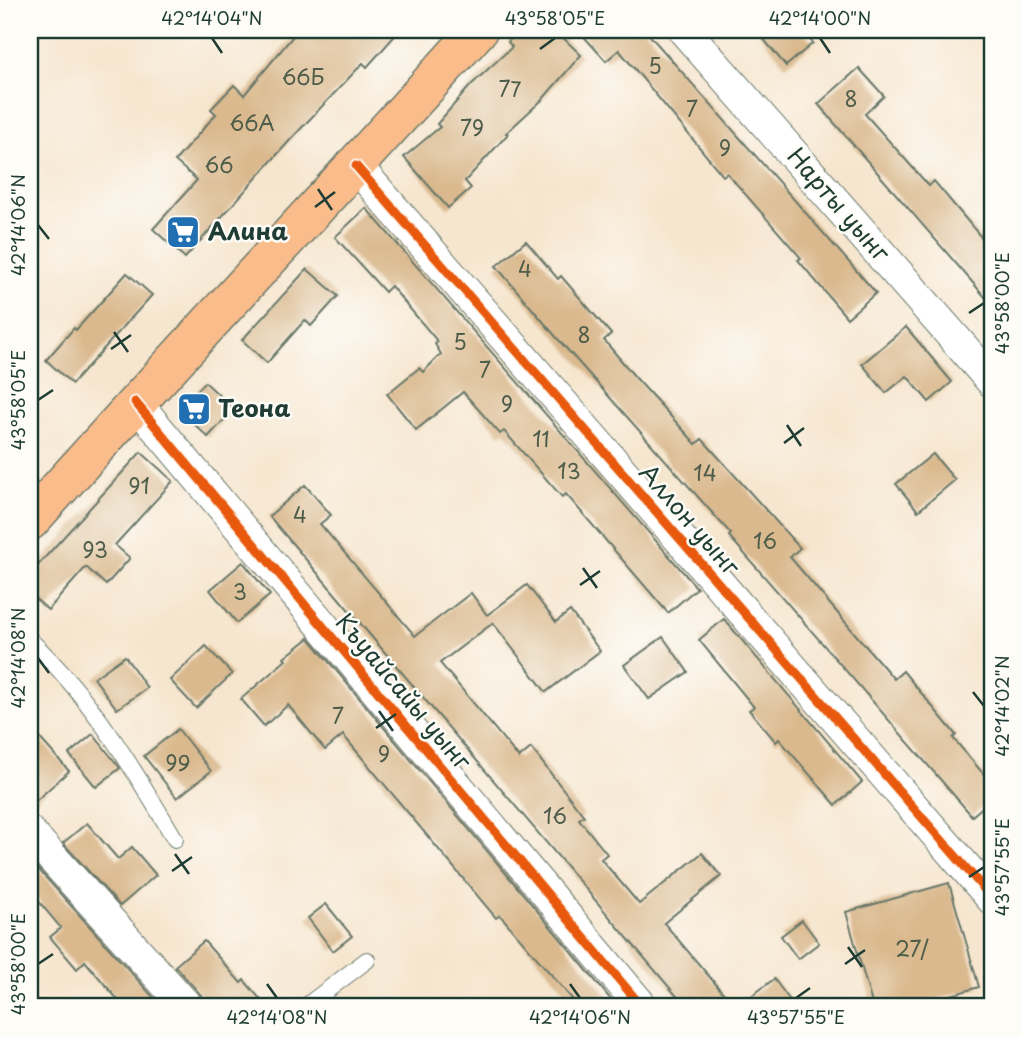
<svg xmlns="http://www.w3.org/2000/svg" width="1022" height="1037" font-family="'Playpen Sans',sans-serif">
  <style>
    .building { fill: #dab98e }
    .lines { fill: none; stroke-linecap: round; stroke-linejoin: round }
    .lane-casing { stroke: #6a786a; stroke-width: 18 }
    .street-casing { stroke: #6a786a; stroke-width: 34 }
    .highway-casing { stroke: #6a786a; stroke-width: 41 }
    .lane { stroke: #fff; stroke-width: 16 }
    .street { stroke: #fff; stroke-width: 32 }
    .highway { stroke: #fabc8b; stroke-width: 38 }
    .cycleway-casing { stroke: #fdfcf7; stroke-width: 13 }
    .cycleway { stroke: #e8590c; stroke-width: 9 }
    .ticks { fill: none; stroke: #1f3d34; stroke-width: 2.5 }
    .labels { text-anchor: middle; stroke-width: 5; stroke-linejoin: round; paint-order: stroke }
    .number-label { font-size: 21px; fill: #4e5c4a }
    .street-label { font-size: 24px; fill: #1f3d34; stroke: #fdfcf7 }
    .poi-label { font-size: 24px; font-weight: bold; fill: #1f3d34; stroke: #fdfcf7; text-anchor: start }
    .neatline { fill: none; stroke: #1f3d34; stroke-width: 2.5 }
    .ticks-label { font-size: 18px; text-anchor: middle; fill: #1f3d34 }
  </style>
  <rect width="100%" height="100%" fill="#fdfcf7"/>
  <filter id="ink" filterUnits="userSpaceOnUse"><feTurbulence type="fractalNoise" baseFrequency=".0143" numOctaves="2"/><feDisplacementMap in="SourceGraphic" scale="14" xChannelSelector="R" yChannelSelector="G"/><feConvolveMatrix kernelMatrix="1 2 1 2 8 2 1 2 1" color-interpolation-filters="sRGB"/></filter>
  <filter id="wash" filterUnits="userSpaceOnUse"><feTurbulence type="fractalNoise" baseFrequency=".00686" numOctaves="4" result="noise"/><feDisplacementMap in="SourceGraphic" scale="28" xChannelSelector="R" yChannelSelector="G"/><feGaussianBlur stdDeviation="1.57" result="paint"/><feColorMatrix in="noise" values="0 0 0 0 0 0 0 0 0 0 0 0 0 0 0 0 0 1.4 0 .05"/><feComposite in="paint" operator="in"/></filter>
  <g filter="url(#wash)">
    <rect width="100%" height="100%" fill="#f6e6cf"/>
    <g id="blocks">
      <g class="building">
        <path d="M298 30H400L367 67 363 63 292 138 185 258 153 229 197 180 175 161 216 114 211 109 234 85 244 95Z"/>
        <path d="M518 30H555L581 55 542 100 506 133 508 134 465 181 471 188 448 208 404 157 440 127 437 124 471 85 512 47 508 42Z"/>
        <path d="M578 30H645L876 293 847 318 798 260 801 258 727 173 723 176 619 50 606 61Z"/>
        <path d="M756 30H802L813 43 786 66Z"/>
        <path d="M859 68 884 96 865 114 929 186 934 181 981 237 992 228V305L818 104Z"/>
        <path d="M366 208 697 588 668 613 566 494 562 497 504 431 500 434 463 392 416 430 387 394 419 368 423 372 441 354 435 344 438 342 391 286 385 292 335 237Z"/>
        <path d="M526 241 558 279 561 276 611 334 604 340 635 377 696 444 702 439 800 548 790 557 857 636 894 679 903 671 956 735 953 738 992 784V799L972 816 729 536 731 534 557 338 496 266Z"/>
        <path d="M307 269 338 296 311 326 305 320 267 363 242 340Z"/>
        <path d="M127 273 152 295 72 384 46 360 74 328 76 330Z"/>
        <path d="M906 327 952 382 929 402 907 376 886 393 862 364Z"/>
        <path d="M205 382 234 409 208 437 179 410Z"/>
        <path d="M141 452 173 481 115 545 130 558 106 585 86 567 48 610 30 594V574Z"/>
        <path d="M933 454 955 480 918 511 896 484Z"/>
        <path d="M305 485 331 515 320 524 415 636 471 593 487 615 527 585 556 622 570 611 600 651 546 692 493 623 440 663 519 758 531 748 584 816 579 819 607 854 601 859 639 904 702 853 721 876 664 923 735 1007H686L269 516Z"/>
        <path d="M243 562 270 595 237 623 210 590Z"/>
        <path d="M724 619 862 782 836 805 779 739 776 742 749 710 754 707 699 640Z"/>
        <path d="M663 637 688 672 649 699 624 665Z"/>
        <path d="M309 638 575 956 617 1007H579L500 915 496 918 343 735 325 750 288 705 264 726 241 699 286 660 284 658Z"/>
        <path d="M206 646 232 674 196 708 170 680Z"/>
        <path d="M125 656 147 688 117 709 94 678Z"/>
        <path d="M30 727 69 771 30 806Z"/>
        <path d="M178 729 211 771 177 798 144 756Z"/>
        <path d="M93 734 120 768 96 787 69 754Z"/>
        <path d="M87 823 118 859 132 847 156 875 120 906 63 843Z"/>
        <path d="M30 860 162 1007H124L85 961 77 969 50 937 61 928 30 891Z"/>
        <path d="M949 883 979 987 909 1007H873L846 912Z"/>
        <path d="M326 904 352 936 333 951 308 918Z"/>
        <path d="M802 920 819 943 798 959 781 936Z"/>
        <path d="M204 941 241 983 244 980 267 1007H205L201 995 175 966Z"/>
        <path d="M774 979 795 1007H737Z"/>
      </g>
    </g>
  </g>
  <g filter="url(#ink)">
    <use href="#blocks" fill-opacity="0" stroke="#6a786a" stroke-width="2"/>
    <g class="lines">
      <g class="lane-casing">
        <g id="lane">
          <path d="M30 640C91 697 133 768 175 839"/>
          <path d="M305 1007 367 960"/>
        </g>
      </g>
      <g class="street-casing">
        <g id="street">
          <path d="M684 30 992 381"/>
          <path d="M356 166 992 898"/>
          <path d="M135 402 642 1007"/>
          <path d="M30 833 187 1007"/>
        </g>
      </g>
      <g class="highway-casing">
        <path id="highway" d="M30 521C177 355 330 195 478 30"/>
      </g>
      <use href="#lane" class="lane"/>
      <use href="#street" class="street"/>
      <use href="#highway" class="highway"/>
      <g class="cycleway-casing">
        <g id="cycleway">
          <path d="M356 166 992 898"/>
          <path d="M135 402 642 1007"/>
        </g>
      </g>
      <use href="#cycleway" class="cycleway"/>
    </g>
  </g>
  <path class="ticks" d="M212 38 222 53M820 38 830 53M540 49 555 38M318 189 332 210M315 207 335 192M38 225 49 239M969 313 984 303M114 332 128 352M111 349 131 335M38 400 53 390M787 425 801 446M784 443 804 428M583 568 597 588M580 585 600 571M38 658 49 673M973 692 984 706M379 711 393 731M376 728 396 714M175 854 189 874M172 871 192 857M969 877 984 867M848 947 862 967M38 964 53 954M845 964 865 950M267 984 277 998M570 984 580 998M796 998 810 988"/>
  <defs>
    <g id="supermarket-square" transform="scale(1.75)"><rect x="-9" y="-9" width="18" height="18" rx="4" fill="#1f6fb2" stroke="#fdfcf7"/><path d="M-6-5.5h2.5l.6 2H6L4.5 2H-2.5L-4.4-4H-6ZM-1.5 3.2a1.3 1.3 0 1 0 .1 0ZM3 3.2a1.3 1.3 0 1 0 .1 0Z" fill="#fff"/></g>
  </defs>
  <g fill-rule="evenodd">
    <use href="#supermarket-square" x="183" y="232"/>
    <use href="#supermarket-square" x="194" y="409"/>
  </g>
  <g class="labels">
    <g class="number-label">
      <text x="655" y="74">5</text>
      <text x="303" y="85">66Б</text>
      <text x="510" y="97">77</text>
      <text x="851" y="107">8</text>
      <text x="692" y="117">7</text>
      <text x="252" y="131">66А</text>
      <text x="472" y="136">79</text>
      <text x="725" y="156">9</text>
      <text x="219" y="173">66</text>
      <text x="525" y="277">4</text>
      <text x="584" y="343">8</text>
      <text x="460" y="350">5</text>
      <text x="485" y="378">7</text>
      <text x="507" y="412">9</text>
      <text x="541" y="447">11</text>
      <text x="569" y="479">13</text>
      <text x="705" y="481">14</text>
      <text x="139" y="494">91</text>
      <text x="300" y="523">4</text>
      <text x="765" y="549">16</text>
      <text x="95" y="558">93</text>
      <text x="240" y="600">3</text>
      <text x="338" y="724">7</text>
      <text x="384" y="762">9</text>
      <text x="178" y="771">99</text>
      <text x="555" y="824">16</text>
      <text x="912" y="957">27/</text>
    </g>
    <g class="street-label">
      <text transform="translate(838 205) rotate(49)" y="8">Нарты уынг</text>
      <text transform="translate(689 520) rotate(49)" y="8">Аллон уынг</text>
      <text transform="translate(403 692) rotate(50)" y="8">Къуайсайы уынг</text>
    </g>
    <g class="poi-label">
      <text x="208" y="240">Алина</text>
      <text x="218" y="417">Теона</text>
    </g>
  </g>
  <rect width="1022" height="1037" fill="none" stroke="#fdfcf7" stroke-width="77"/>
  <rect x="38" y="38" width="946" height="960" class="neatline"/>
  <g class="ticks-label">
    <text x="212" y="25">42°14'04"N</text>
    <text x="555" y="25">43°58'05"E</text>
    <text x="820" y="25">42°14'00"N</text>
    <text transform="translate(19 225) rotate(-90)" y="6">42°14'06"N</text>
    <text transform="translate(1003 303) rotate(-90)" y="6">43°58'00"E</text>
    <text transform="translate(19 400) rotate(-90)" y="6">43°58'05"E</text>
    <text transform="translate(19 658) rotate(-90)" y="6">42°14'08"N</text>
    <text transform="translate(1003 706) rotate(-90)" y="6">42°14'02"N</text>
    <text transform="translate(1003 867) rotate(-90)" y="6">43°57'55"E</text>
    <text transform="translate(19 964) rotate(-90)" y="6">43°58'00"E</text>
    <text x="277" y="1024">42°14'08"N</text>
    <text x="580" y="1024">42°14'06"N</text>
    <text x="796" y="1024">43°57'55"E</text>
  </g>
</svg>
